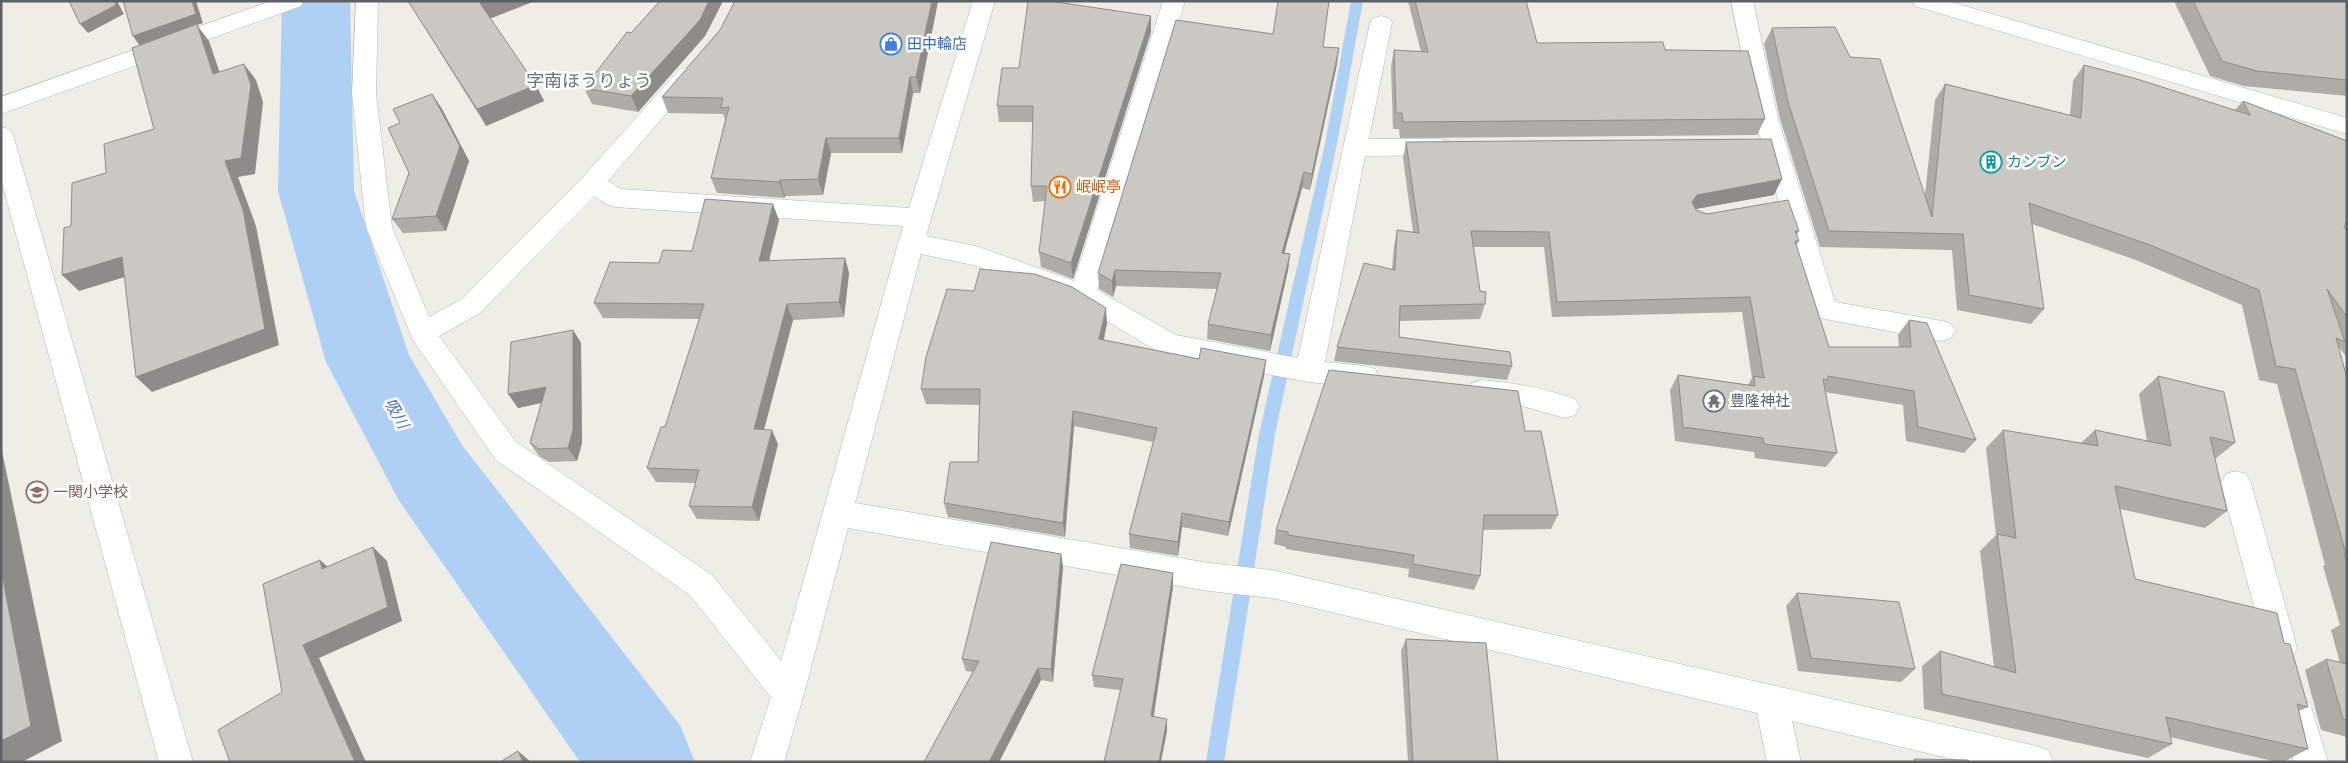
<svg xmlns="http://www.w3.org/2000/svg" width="2348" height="763" font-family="Figtree,'Noto Sans JP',sans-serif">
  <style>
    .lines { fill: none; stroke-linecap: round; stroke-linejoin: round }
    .stream { fill: #aed0f5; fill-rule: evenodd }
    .river { fill: #aed0f5; fill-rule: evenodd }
    .minor-casing { stroke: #b3b5b9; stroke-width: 1 }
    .minor { fill: #fff; fill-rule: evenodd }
    .wall { fill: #adaca7 }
    .shaded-wall { fill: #8d8c88 }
    .building { fill: #c9c8c2; stroke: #8d8c88 }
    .labels { text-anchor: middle; stroke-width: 5; stroke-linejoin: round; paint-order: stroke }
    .shop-label { font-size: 15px; fill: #366cbe; stroke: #fff; text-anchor: start }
    .culture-label { font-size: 15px; fill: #0d838f; stroke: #fff; text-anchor: start }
    .food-label { font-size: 15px; fill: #c56008; stroke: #fff; text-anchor: start }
    .worship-label { font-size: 15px; fill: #5b616d; stroke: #fff; text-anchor: start }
    .education-label { font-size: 15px; fill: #785e54; stroke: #fff; text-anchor: start }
    .water-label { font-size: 16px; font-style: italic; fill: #5076ae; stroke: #fff }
    .quarter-label { font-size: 18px; fill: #6e7276; stroke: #fff }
  </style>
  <rect width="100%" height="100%" fill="#eeede6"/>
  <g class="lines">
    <path class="stream" d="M1351 1H1363L1337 144 1275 434 1224 762H1206L1259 434 1325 144Z"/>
    <path class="river" d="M282 1H350L354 191 409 355 462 445 680 725 695 762H580L398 499 326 362 278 191Z"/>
    <g class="minor-casing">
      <g id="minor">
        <path d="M271 1H304L301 6 1 114V97Z"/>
        <path d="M356 1H378L376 94 392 227 429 317 462 299 584 176 679 70 687 67 695 70 698 75 695 80 608 181 621 189 909 208 973 1H995L926 236 976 246 1074 281 1163 1H1185L1097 290 1176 335 1298 358 1370 23 1373 18 1381 16 1389 18 1392 23 1369 139H1441L1449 141 1453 147 1449 153 1441 155 1365 156 1325 362 1365 366 1375 369 1379 377 1375 385 1365 388 1309 382 1170 356 1160 353 1074 301 973 265 921 254 855 503 1209 563 1272 570 2036 746 2048 750 2053 762H1965L1792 721 1801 762H1767L1757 713 1272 598 1209 591 848 528 804 694 784 762H750L771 697 690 595 496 460 413 340 366 227 352 94ZM594 196 606 204 615 207 903 226 781 661 712 575 516 442 439 336 480 313Z"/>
        <path d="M1731 1H1753L1778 119 1835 302 1942 321 1951 324 1955 331 1951 338 1942 341 1815 317 1788 234 1755 119Z"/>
        <path d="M1912 1H1948L2347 118V134L1915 6Z"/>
        <path d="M1 127 9 129 13 135 193 762H159L1 179Z"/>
        <path d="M1482 380C1514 383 1544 388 1575 399L1579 407 1575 415 1565 418 1522 406 1482 402 1472 399 1468 391 1472 383Z"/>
        <path d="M2236 471 2246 474 2251 483 2297 648 2292 658 2281 663 2270 658 2265 648 2221 483 2226 474Z"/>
        <path d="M2298 698 2310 703 2328 762H2294L2282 714 2286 703Z"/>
      </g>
    </g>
    <use href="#minor" class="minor"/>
  </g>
  <g class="wall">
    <path d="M408 1H535L490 19 536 85 544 101 486 126Z"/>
    <path d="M660 1H723L705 36 638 112 592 104 584 88 631 33Z"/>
    <path d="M735 1H938L920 93H913L902 153H831L823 195 785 196V198L717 193 711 178 725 120 723 114 668 113 662 97 720 30Z"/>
    <path d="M1408 1H1526L1537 43 1665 50 1765 119 1757 135 1400 138 1399 129H1393L1391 67 1394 50 1421 52Z"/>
    <path d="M2174 1H2347V96L2244 86 2210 76Z"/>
    <path d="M1772 28 1850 57 1925 195 1935 100 1945 84 2070 115 2073 81 2084 65 2235 110 2243 101 2344 228 2347 229V358L2339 347 2338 348 2347 378V737L2321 730 2305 670 2326 659 2340 663 2331 630 2340 625 2323 566 2325 565 2277 384 2259 380 2242 305 2136 260 2032 224 2044 309 2031 324 1957 310 1952 250 1820 247 1780 119 1764 44Z"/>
    <path d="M1151 32 1073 279 1041 267 1039 252 1045 201 1033 202 1031 186 1033 122H999L997 106 1019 68Z"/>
    <path d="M1324 47 1337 64 1310 190 1302 188 1284 253 1290 254 1288 270 1270 351 1207 339 1208 324 1217 289 1116 286 1113 297 1099 289 1098 273Z"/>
    <path d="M432 94 442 109 469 161 446 231 403 233 392 219 409 173 400 123Z"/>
    <path d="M1406 142 1774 195 1695 209 1707 214 1799 231 1797 235 1799 241 1796 246 1829 347H1899L1898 335 1909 320 1976 440 1964 453 1906 441 1903 405 1825 392 1837 453 1826 467 1755 458 1754 452 1675 441 1670 390 1678 375 1748 385 1752 378 1742 312 1552 317 1544 247H1474L1480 291 1485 304 1480 319 1400 321 1399 337 1512 366 1507 380 1334 361 1337 347 1392 269 1394 246 1397 230 1413 232 1403 158Z"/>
    <path d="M779 220 769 261 845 258 849 273 844 317 793 320 764 430 778 444 759 521 697 519 689 506 696 483 656 482 647 468 665 427 699 319 603 318 594 303 659 263 692 251Z"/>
    <path d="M1107 323 1104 340 1199 359 1266 360 1264 376 1228 536 1182 527 1178 556 1130 548 1129 534 1153 442 1074 426 1065 537 948 517 944 503 978 462 980 405 926 404 921 389Z"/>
    <path d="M573 330 581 343 582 443 577 461 549 462 539 456 530 443 541 403 518 408Z"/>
    <path d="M2158 376 2235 443 2215 459 2227 511 2205 528 2120 509 2135 579 2284 643 2308 707 2299 711 2308 749 2283 762H2277L2170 737 2172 744 2148 758 1924 709 1922 666 1940 651 1994 667 1980 551 1996 535 1986 448 2003 430 2081 443 2095 430 2147 441 2139 394Z"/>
    <path d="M1525 431 1558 515 1551 529 1483 530 1480 576 1474 590 1408 577 1409 569 1286 549V547L1274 544 1276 530Z"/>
    <path d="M1061 554 1063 567 1053 682 1041 680 999 762H924L973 672 966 671 962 659Z"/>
    <path d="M1173 573V587L1153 717 1167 731 1120 690 1094 687 1092 675Z"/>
    <path d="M1797 593 1915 669 1901 682 1798 671 1786 606Z"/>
    <path d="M1406 639 1498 762H1408L1401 651Z"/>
  </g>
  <g class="shaded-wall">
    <path d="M114 1H117L124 14 88 33 80 24Z"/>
    <path d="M192 1H196L203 23 197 25 209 41 226 91 140 46 133 36Z"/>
    <path d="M484 1H535L488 19 480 3Z"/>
    <path d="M709 1H723L705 36 638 112 631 96Z"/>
    <path d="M932 1H938L920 93 916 77Z"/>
    <path d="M1151 16V32L1073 279 1071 263Z"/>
    <path d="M1339 48 1337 64 1310 190 1312 174Z"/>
    <path d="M244 64 256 80 263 102 255 174 238 177 256 226 279 345 152 392 136 377 225 161Z"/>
    <path d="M910 77 913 93 902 153 899 138Z"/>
    <path d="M536 85 544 101 486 126 477 109Z"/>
    <path d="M432 94 442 109 469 161 446 231 436 216Z"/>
    <path d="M826 138 831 153 823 195 818 179Z"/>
    <path d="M1304 172 1302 188 1280 269 1282 253Z"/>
    <path d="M1782 179 1774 195 1690 210 1692 202 1697 195Z"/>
    <path d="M780 180 785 196V198L779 182Z"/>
    <path d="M773 204 779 220 765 276 759 261Z"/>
    <path d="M1290 254 1288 270 1270 351 1271 335Z"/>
    <path d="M122 257 138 273 79 291 62 275Z"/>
    <path d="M845 258 849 273 844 317 839 302Z"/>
    <path d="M1115 270 1116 286 1113 297 1112 281Z"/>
    <path d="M787 304 793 320 760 444 754 429Z"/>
    <path d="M1106 308 1107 323 1100 355 1099 339Z"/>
    <path d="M573 330 581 343 582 443 577 461 568 448Z"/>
    <path d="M1266 360 1264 376 1228 536 1229 522Z"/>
    <path d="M546 387 555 400 518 408 508 394Z"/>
    <path d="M1073 411 1074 426 1065 537 1063 523Z"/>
    <path d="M772 430 778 444 759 521 752 507Z"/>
    <path d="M1 446 62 741 22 762H1Z"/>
    <path d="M1182 513V527L1178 556V542Z"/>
    <path d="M373 547 387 561 402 621 319 658 366 762H355L303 645Z"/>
    <path d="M1061 554 1063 567 1053 682 1051 669Z"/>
    <path d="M320 560 336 574 322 569Z"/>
    <path d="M1173 573V587L1152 728 1151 716Z"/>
    <path d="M1038 668 1041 680 999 762H989Z"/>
    <path d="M1167 719V731L1161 762H1159Z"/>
    <path d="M518 751 531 762H523Z"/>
  </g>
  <g class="building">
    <path d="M69 1H114L116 5 80 24Z"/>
    <path d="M123 1H192L196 14 133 36Z"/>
    <path d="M408 1H484L480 3 536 85 477 109Z"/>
    <path d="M660 1H709L700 20 631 96 584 88 627 32 631 33Z"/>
    <path d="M735 1H932L916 77H910L899 138H826L818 179 780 180 779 182 711 178 729 107 721 108 723 98 662 97 720 30Z"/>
    <path d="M1028 1H1050L1151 16 1071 263 1039 252 1047 186H1031L1033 106H997L1002 68H1019Z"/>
    <path d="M1278 1H1329L1323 47 1339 48 1312 174 1304 172 1282 253 1290 254 1271 335 1208 324 1221 273 1115 270 1112 281 1098 273 1176 20 1273 34Z"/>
    <path d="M1415 1H1526L1537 43 1663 42 1665 50 1748 51 1765 119 1403 122 1402 113H1396L1394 50 1428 52Z"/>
    <path d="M2193 1H2347V80L2257 71 2222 61Z"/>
    <path d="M197 24 213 74 244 64 251 85 241 158 225 161 243 210 265 329 136 377 122 257 62 275 64 228 71 226 72 183 106 173 104 144 154 129 132 48Z"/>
    <path d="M1835 27 1850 57 1880 59 1932 217 1945 84 2081 118 2084 65 2137 79 2250 115 2243 101 2347 141V219L2344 228 2347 229V317L2327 289 2345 342 2336 338 2347 378V564L2344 553 2346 554 2295 369 2276 366 2259 290 2150 245 2029 203 2044 309 1969 295 1963 234 1829 231 1788 102 1772 28Z"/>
    <path d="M432 94 460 146 436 216 392 219 409 173 388 128 400 123 393 109Z"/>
    <path d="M1771 139 1782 179 1697 195 1692 202 1696 210 1707 214 1788 200 1799 231H1795L1799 241H1795L1829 347H1911L1909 320 1927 323 1976 440 1918 427 1914 391 1828 376V380L1823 379 1837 453 1764 444 1763 438 1683 427 1678 375 1755 386 1754 376 1764 378 1750 297 1557 302 1549 232 1471 231 1480 291 1486 292 1485 304 1400 306 1399 337 1510 352 1512 366 1337 347 1364 263 1395 270 1397 230 1419 233 1406 142Z"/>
    <path d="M705 199 773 204 759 261 845 258 839 302 787 304 754 429 772 430 752 507 689 506 699 470 647 468 661 427H665L704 304 594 303 610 262 659 263 663 250 692 251Z"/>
    <path d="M980 269 1035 274 1072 287 1106 308 1099 339 1199 359 1201 348 1266 360 1229 522 1182 513 1178 542 1129 534 1157 428 1073 411 1063 523 944 503 950 462H978L980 389H921L926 357 947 289 974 291Z"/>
    <path d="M573 330V430L568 448 539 449 530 443 546 387 508 394 511 342Z"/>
    <path d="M1329 370 1518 391 1525 431H1541L1558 515H1484L1480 576 1413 564 1414 555 1288 535V532L1276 530Z"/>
    <path d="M2158 376 2224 392 2235 443 2210 437 2227 511 2115 486 2135 579 2277 613 2284 643 2290 644 2308 707 2297 704 2308 749 2166 717 2172 744 1942 694 1940 651 2016 673 1997 534 2016 538 2003 430 2098 446 2095 430 2171 446Z"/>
    <path d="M991 542 1061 554 1051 669 1038 668 989 762H924L979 661 962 659Z"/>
    <path d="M373 547 388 607 303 645 355 762H230L218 730 282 692 263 584 320 560 322 569Z"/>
    <path d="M1121 564 1173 573 1151 716 1167 719 1159 762H1104L1123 679 1092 675Z"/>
    <path d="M1 569 31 726 1 741Z"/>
    <path d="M1797 593 1899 602 1915 669 1811 658Z"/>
    <path d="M1406 639 1486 643 1498 762H1413Z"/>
    <path d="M2326 659 2347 664V720L2343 719Z"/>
    <path d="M518 751 523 762H500Z"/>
    <path d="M1914 759 1968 760 1969 762H1915Z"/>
  </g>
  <defs>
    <g id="shop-ring" transform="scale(1.125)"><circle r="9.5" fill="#fff" stroke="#3f7fe0" stroke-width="1.5"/><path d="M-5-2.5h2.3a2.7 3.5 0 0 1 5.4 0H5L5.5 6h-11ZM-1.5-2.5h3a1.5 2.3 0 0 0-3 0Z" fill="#3f7fe0"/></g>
    <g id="building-ring" transform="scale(1.125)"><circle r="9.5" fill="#fff" stroke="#0f9aa8" stroke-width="1.5"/><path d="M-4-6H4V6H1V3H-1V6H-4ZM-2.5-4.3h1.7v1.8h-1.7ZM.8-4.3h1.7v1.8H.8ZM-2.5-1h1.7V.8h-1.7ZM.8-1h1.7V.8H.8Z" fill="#0f9aa8"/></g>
    <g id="restaurant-ring" transform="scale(1.125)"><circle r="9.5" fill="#fff" stroke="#e8710a" stroke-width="1.5"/><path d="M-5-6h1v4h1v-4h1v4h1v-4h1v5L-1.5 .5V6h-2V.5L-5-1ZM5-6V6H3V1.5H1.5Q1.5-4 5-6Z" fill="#e8710a"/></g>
    <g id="temple-ring" transform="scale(1.125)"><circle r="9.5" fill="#fff" stroke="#6b7280" stroke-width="1.5"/><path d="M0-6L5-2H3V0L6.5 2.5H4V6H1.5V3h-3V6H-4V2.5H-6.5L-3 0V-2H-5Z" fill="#6b7280"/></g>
    <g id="school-ring" transform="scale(1.125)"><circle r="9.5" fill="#fff" stroke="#8d6e63" stroke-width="1.5"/><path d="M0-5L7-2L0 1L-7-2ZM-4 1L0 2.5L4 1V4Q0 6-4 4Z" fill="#8d6e63"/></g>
  </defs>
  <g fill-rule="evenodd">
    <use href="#shop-ring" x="891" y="44"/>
    <use href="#building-ring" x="1991" y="162"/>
    <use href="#restaurant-ring" x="1060" y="187"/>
    <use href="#temple-ring" x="1714" y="401"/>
    <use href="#school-ring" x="37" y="492"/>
  </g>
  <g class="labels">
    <g class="shop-label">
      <text x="907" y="49">田中輪店</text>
    </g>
    <g class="culture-label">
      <text x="2007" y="167">カンブン</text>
    </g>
    <g class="food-label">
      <text x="1076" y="192">岷岷亭</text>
    </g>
    <g class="worship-label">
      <text x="1730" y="406">豊隆神社</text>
    </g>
    <g class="education-label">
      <text x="53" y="497">一関小学校</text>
    </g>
    <g class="water-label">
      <text transform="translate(397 413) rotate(61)" y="6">吸川</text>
    </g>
    <g class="quarter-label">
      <text x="589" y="87">字南ほうりょう</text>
    </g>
  </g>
  <rect width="2348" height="763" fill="none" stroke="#5d6064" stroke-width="5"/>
</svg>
